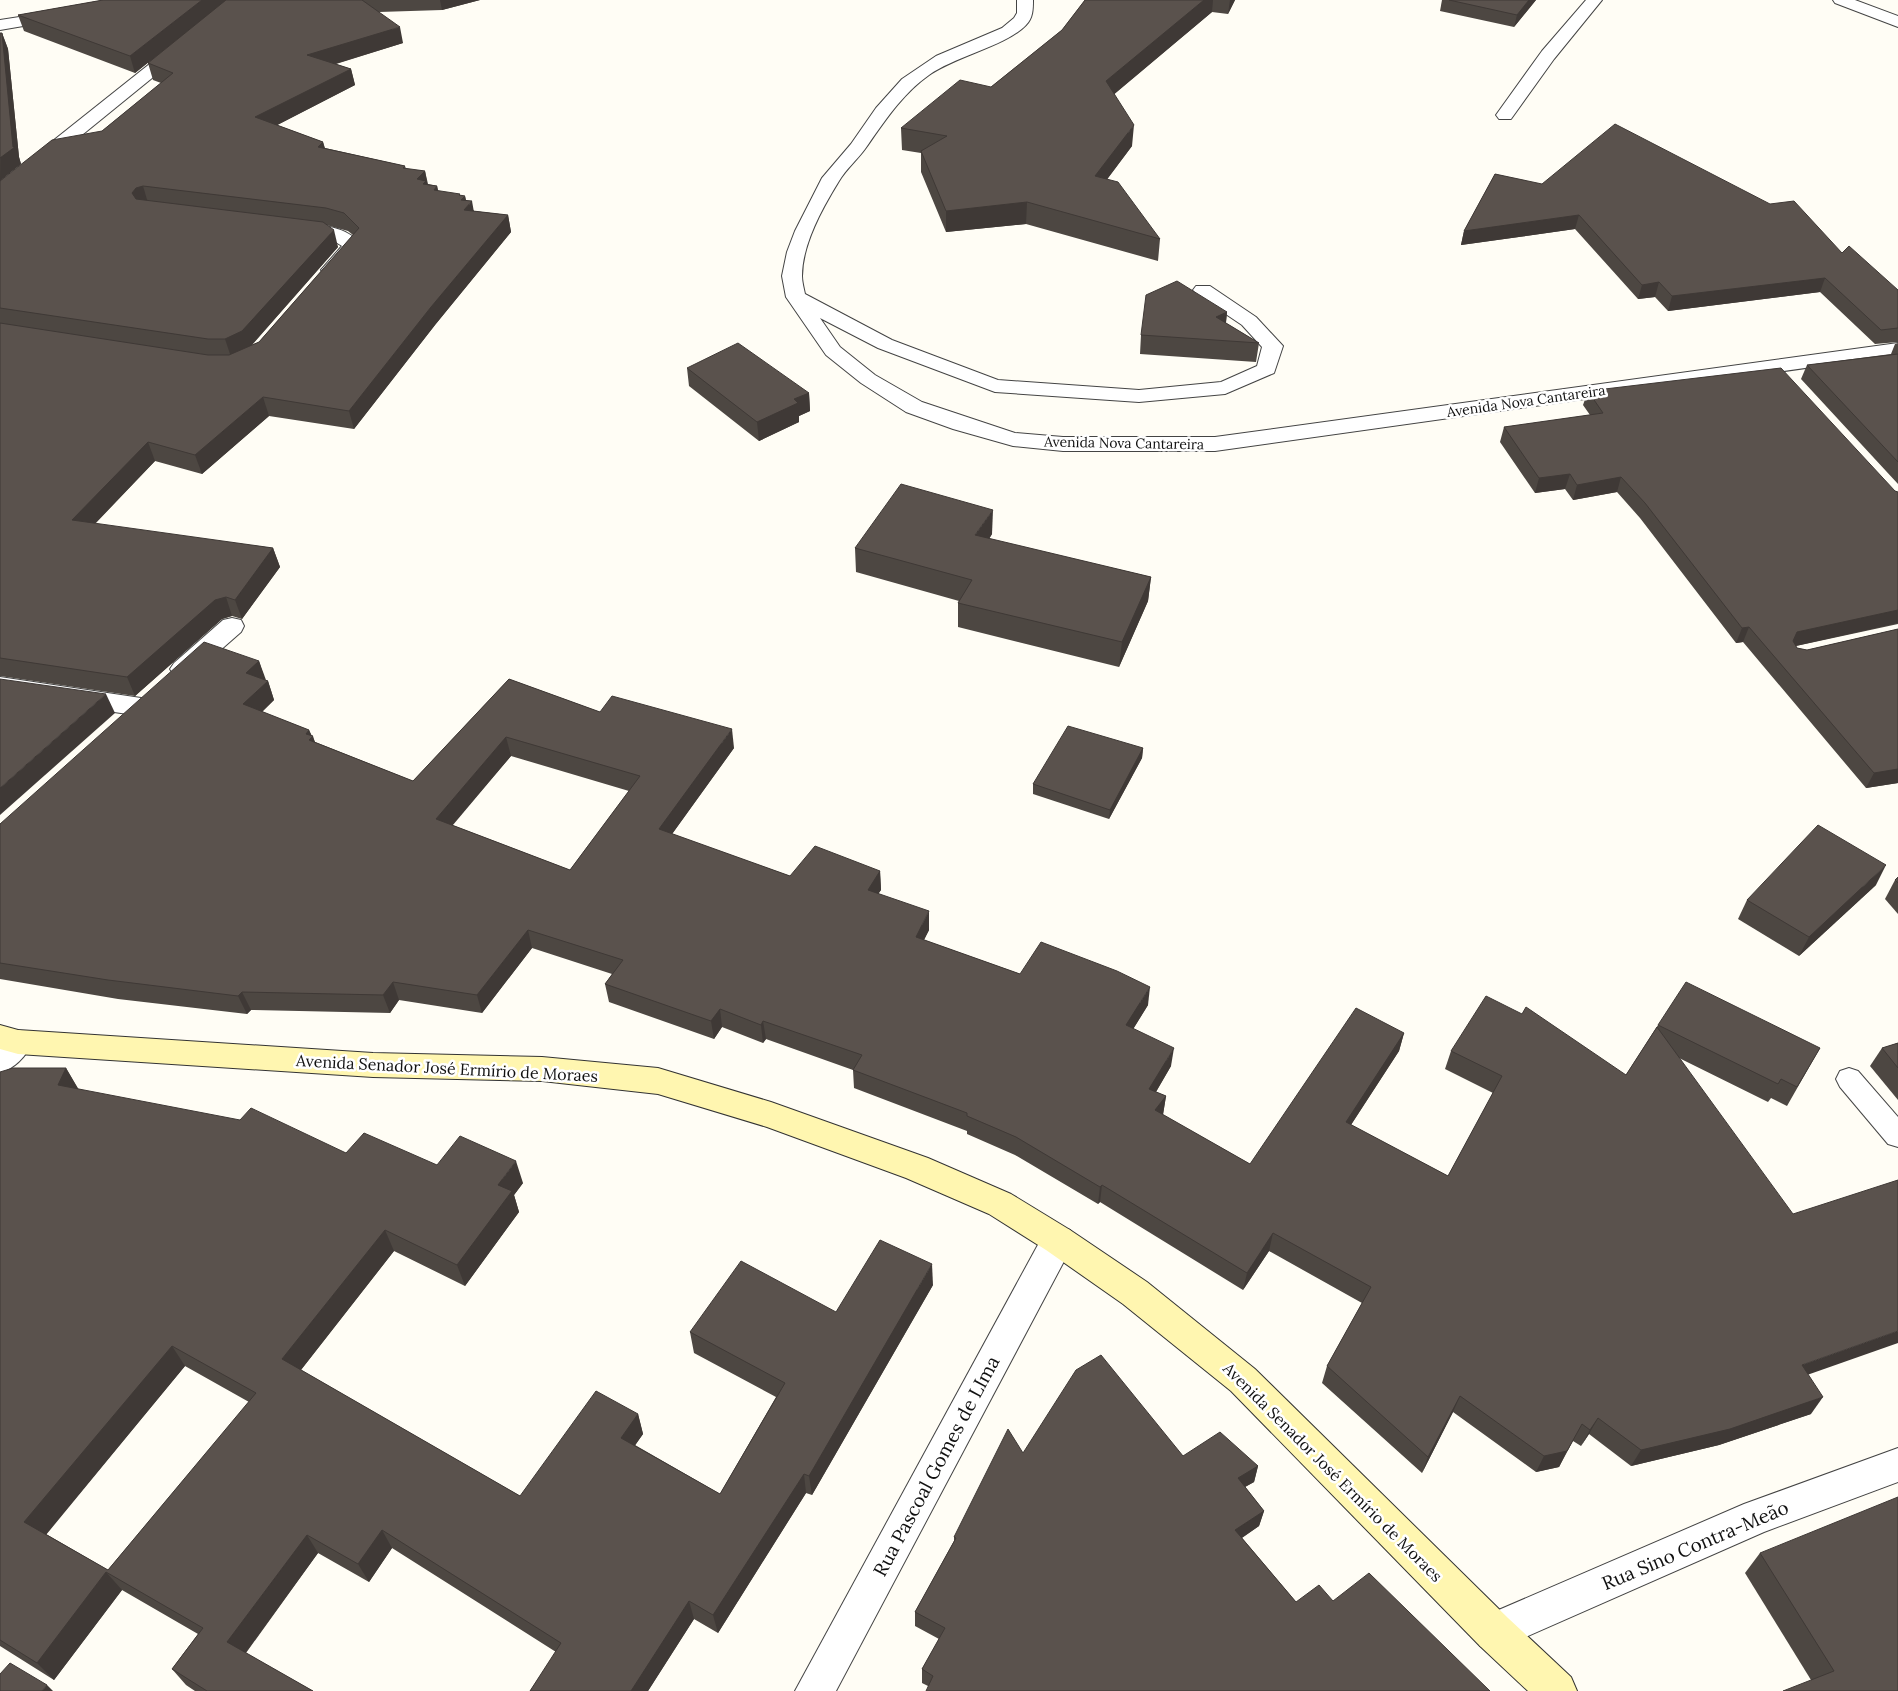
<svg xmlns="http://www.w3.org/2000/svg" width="1898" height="1691" font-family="Lora,serif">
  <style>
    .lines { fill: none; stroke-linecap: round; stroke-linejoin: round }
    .lane-casing { stroke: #444; stroke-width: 2 }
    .street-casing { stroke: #444; stroke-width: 2 }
    .secondary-casing { stroke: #333; stroke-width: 2 }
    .lane { fill: #fff; fill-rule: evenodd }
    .street { fill: #fff; fill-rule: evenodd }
    .secondary { fill: #fff6b0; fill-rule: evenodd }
    .wall { fill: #4d4742; fill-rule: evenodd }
    .shaded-wall { fill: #3f3936 }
    .building { fill: #5a524d; stroke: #3f3936; fill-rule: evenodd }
    .labels { text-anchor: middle; stroke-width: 5; stroke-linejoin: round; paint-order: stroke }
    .far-street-label { font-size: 14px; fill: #111; stroke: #fff }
    .street-label { font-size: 16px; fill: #111; stroke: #fff }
    .near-street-label { font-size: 19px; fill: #111; stroke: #fff }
  </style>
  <rect width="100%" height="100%" fill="#fffdf5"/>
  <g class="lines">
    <g class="lane-casing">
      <path id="lane" d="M1849 1068 1858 1071 1898 1117V1147L1888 1144 1840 1087 1836 1079 1840 1071Z"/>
    </g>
    <g class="street-casing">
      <g id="street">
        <path d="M230 0H248L7 196 0 198V183Z"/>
        <path d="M1017 0H1033C1033 9 1033 18 1026 25 1006 46 956 56 929 75 902 94 884 122 865 149 857 160 846 169 839 181 823 207 802 244 802 276 802 282 804 289 805 294L892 340 998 380 1139 390 1221 382 1257 366 1262 347 1242 325 1196 294 1193 290 1196 286H1210L1256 317 1283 346 1274 373 1225 394 1139 402 995 392 878 348 820 318 840 347 875 375 922 402 1015 433 1063 437H1215L1898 343V355L1215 451H1063L1013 446 953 429 906 412 861 383 826 355 786 297 782 276 787 252 795 231 822 178 851 144 876 108 902 79 936 56 1002 28 1014 18 1017 13Z"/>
        <path d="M1586 0H1602L1554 59 1511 119H1499L1496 115 1542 51Z"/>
        <path d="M1833 0H1855L1898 16V27L1835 3Z"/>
        <path d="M58 11 64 13 66 16 64 19 0 30V20Z"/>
        <path d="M299 223C322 226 347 225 362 246L338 274H324L321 270 342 246 329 238 292 233 290 229 292 225Z"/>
        <path d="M232 618 241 620 244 626 241 632 192 675 183 677 174 675 170 669 174 663 223 620Z"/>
        <path d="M0 677 141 698 150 701 154 707 150 713 141 716 0 695Z"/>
        <path d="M18 1030 29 1033 33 1042C26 1056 15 1068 0 1073V1041L7 1033Z"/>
        <path d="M1058 1226 1070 1230 1074 1240 1070 1250 836 1691H795L1046 1230Z"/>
        <path d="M1898 1448V1482L1764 1532 1494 1651 1480 1646 1475 1632 1480 1618 1744 1504Z"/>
      </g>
    </g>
    <g class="secondary-casing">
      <path id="secondary" d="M0 1025 18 1030 373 1053 542 1057 658 1068 771 1102 928 1158 1011 1194 1070 1230 1147 1282 1255 1369 1508 1618 1571 1677 1577 1691H1528L1480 1646 1231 1391 1123 1304 1046 1250 989 1214 906 1178 767 1127 658 1094 542 1081 373 1077 18 1054 0 1049Z"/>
    </g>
    <use href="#lane" class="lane"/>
    <use href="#street" class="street"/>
    <use href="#secondary" class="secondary"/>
  </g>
  <g class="wall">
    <path d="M103 0H480L442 10 379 12 403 43 336 64 351 69 355 85 277 125 323 142 325 148 405 166 406 169 425 171 428 184 437 186 438 191 465 196 466 200 474 211 508 215 511 232 435 325 354 429 269 416 202 474 155 461 95 524 273 548 280 567 242 619 232 616 222 619 135 696 0 676V33H2L8 49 19 157 21 164 0 180 102 131 161 83 153 80 148 63 150 61 135 73 24 31 18 15ZM326 225 348 231 353 235 259 342 252 345 338 247Z"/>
    <path d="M1085 0H1235L1228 14 1212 12 1114 94 1132 146 1107 179 1160 239 1158 261 1026 224 946 232 921 172V153L902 150 901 128 991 87 1062 30Z"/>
    <path d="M1442 0H1536L1514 27 1440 11Z"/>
    <path d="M1495 174 1842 253 1898 290V342L1875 344 1820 292 1668 311 1655 297 1638 299 1575 229 1461 245 1464 231Z"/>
    <path d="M1227 312 1226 323 1259 343 1256 362 1140 354 1141 335Z"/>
    <path d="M1898 343V484L1801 379 1807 365 1891 354 1895 344Z"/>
    <path d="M687 368 809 393 810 411 799 416V422L759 441 689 386Z"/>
    <path d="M1588 391 1898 492V624L1796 646 1797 648 1807 650 1898 629V783L1866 788 1743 642 1736 643 1640 518 1617 492 1573 500 1565 489 1535 493 1500 442 1504 427 1590 415 1583 405Z"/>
    <path d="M992 534 989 539 1151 577 1148 601 1119 667 958 627V603L959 601 856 572 855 548Z"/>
    <path d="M259 661 265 680 268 681 274 700 262 712 309 730 315 742 413 781 509 679 600 712 734 748 672 834 790 876 880 871 881 890 878 893 929 930 924 940 1020 974 1148 1005 1133 1029 1171 1066 1156 1092 1166 1096 1163 1115 1250 1164 1404 1033 1399 1051 1351 1125 1448 1176 1493 1093 1445 1069 1451 1051 1626 1075 1658 1025 1820 1048 1787 1106 1771 1098 1768 1102 1679 1058 1808 1375 1811 1414 1719 1445 1631 1466 1589 1434 1581 1446 1573 1441 1559 1467 1536 1472 1453 1412 1422 1473 1322 1383 1327 1366 1362 1303 1269 1251 1243 1290 1100 1202 1098 1204 1015 1155 967 1134V1131L854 1088 853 1070 766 1039 763 1043 722 1027 714 1039 609 1002 605 984 612 974 532 948 482 1013 399 1000 390 1013 251 1010 247 1014 118 999 0 979V824ZM511 756 629 791 570 870 452 825Z"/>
    <path d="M1143 748 1142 758 1109 819 1033 794V784Z"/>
    <path d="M1898 877V914L1885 899 1895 880Z"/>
    <path d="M1876 885 1799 956 1738 919 1747 900Z"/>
    <path d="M1898 1043V1100L1870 1066 1882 1048Z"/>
    <path d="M66 1068 78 1089 346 1153 437 1165 523 1183 514 1195 519 1212 465 1286 394 1251 301 1370 520 1496 638 1414 643 1434 635 1445 720 1494 776 1397 694 1353 690 1332 836 1312 933 1285 812 1495 806 1493 718 1633 694 1619 648 1691H530L556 1652 392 1548 369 1582 318 1553 246 1653 313 1691H195L186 1685 172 1669 198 1634 122 1590 54 1680 0 1646V1072ZM185 1366 249 1402 108 1570 46 1534Z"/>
    <path d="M1023 1453 1183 1456 1258 1466 1254 1482 1245 1487 1264 1511 1259 1526 1242 1538 1296 1602 1333 1601 1490 1691 928 1686 922 1683V1669L939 1639 915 1626V1612L954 1541V1537Z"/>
    <path d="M1760 1553 1898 1691 1811 1680 1745 1573Z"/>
  </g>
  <g class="shaded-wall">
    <path d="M202 0H227L135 73 130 56Z"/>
    <path d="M440 0H480L442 10Z"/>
    <path d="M1204 0H1213L1212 12 1105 102 1106 81Z"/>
    <path d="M1230 0H1235L1228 14Z"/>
    <path d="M1529 0H1536L1514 27 1517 15Z"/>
    <path d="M400 27 403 43 312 71 307 55Z"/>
    <path d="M2 33 8 49 19 157 21 164 0 181Z"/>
    <path d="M351 69 355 85 260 134 255 117Z"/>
    <path d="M1134 125 1132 146 1094 197 1095 176Z"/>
    <path d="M323 142 327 159 318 147Z"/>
    <path d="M425 171 428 188 417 179Z"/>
    <path d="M143 186 148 203 138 210 132 193 136 188Z"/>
    <path d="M437 186 441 203 434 190Z"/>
    <path d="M465 196 467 207 472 201 475 218 467 227 461 200Z"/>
    <path d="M1027 202 1026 224 946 232V211Z"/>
    <path d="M508 215 511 232 435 325 354 429 349 411 431 307Z"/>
    <path d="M1579 215 1575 229 1461 245 1464 231Z"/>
    <path d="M334 230 338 247 248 349 231 357 225 339Z"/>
    <path d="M1825 278 1820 292 1668 311 1672 296Z"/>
    <path d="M1659 282 1655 297 1638 299 1642 285Z"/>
    <path d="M1227 312 1225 330 1216 317Z"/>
    <path d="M809 393 810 411 799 416V422L759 441 757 422 794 399Z"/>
    <path d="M263 397 269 416 202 474 195 455Z"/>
    <path d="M148 442 155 461 80 539 72 520Z"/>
    <path d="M1570 474 1565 489 1535 493 1539 478Z"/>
    <path d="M1621 477 1617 492 1573 500 1577 485Z"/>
    <path d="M993 510 992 534 975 560V535Z"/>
    <path d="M273 548 280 567 242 619 235 600Z"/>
    <path d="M1151 577 1148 601 1119 667 1122 642Z"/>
    <path d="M226 597 232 616 222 619 135 696 127 677 215 600Z"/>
    <path d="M1898 610V623L1791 647 1786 656 1797 632Z"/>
    <path d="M1749 627 1743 642 1736 643 1742 628Z"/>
    <path d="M259 661 266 680 246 673Z"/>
    <path d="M268 681 274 700 250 723 243 704Z"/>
    <path d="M106 694 115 713 0 815V788Z"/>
    <path d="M732 729 734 748 662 848 659 829Z"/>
    <path d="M309 730 312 737 313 736 319 755 315 759 306 734Z"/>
    <path d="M506 737 511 756 442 838 436 819Z"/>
    <path d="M1143 748 1142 758 1109 819 1110 810Z"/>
    <path d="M1898 769V783L1866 788 1874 773Z"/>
    <path d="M1886 865 1876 885 1799 956 1809 937Z"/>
    <path d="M880 871 881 890 869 908 868 890Z"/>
    <path d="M929 911V930L916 955V937Z"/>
    <path d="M528 930 532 948 482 1013 477 995Z"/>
    <path d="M393 982 399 1000 390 1013 383 995Z"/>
    <path d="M1150 987 1148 1005 1124 1044 1126 1025Z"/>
    <path d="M242 992 251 1010 247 1014 238 996Z"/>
    <path d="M720 1009 722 1027 714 1039 711 1021Z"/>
    <path d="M763 1021 766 1039 763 1043 761 1025Z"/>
    <path d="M1404 1033 1399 1051 1341 1140 1346 1122Z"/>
    <path d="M1174 1048 1171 1066 1147 1107 1149 1089Z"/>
    <path d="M66 1068 79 1090 58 1085Z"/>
    <path d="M1166 1096 1163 1114 1153 1128 1155 1110Z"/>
    <path d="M516 1161 523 1183 514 1195 519 1212 465 1286 457 1265 498 1185Z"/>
    <path d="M1102 1185 1100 1202 1098 1204 1100 1187Z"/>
    <path d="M385 1230 394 1251 293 1380 282 1359Z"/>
    <path d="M1273 1233 1269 1251 1243 1290 1247 1273Z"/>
    <path d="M932 1264 933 1285 812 1495 809 1476Z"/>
    <path d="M1898 1331V1343L1790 1381 1802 1365Z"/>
    <path d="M172 1346 185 1366 41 1541 24 1522Z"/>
    <path d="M1460 1396 1453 1412 1422 1473 1428 1457Z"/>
    <path d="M1823 1397 1811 1414 1719 1445 1631 1466 1641 1450Z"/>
    <path d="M638 1414 643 1434 627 1457 621 1438Z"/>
    <path d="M1598 1418 1589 1434 1581 1446 1590 1430Z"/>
    <path d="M1567 1451 1559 1467 1536 1472 1544 1456Z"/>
    <path d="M1258 1466 1254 1482 1234 1493 1238 1478Z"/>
    <path d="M804 1474 806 1493 718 1633 713 1615Z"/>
    <path d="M1264 1511 1259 1526 1231 1545 1235 1530Z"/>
    <path d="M382 1530 392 1548 369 1582 358 1564Z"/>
    <path d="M307 1535 318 1553 241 1659 227 1642Z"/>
    <path d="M106 1572 122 1590 54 1680 37 1663Z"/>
    <path d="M689 1601 694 1619 648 1691H631Z"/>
    <path d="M47 1685 53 1691H42Z"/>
  </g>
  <g class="building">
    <path d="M103 0H202L130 56 18 15Z"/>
    <path d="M226 0H362L400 27 307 55 351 69 255 117 323 142 318 147 405 166 403 168 425 171 417 179 426 181 423 184 437 186 434 190 460 194 459 195 465 196 461 200 472 201 464 210 508 215 431 307 349 411 263 397 195 455 148 442 72 520 273 548 235 600 226 597 215 600 127 677 0 658V323L208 355H229L259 342 359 228 344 213 326 208 143 186 136 188 132 193 136 199 323 222 334 230 242 331 225 339H208L0 308V181L52 140 102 131 173 73 148 63Z"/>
    <path d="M1085 0H1204L1106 81 1134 125 1095 176 1118 182 1160 239 1027 202 946 211 921 151 947 136 901 128 960 80 991 87 1062 30Z"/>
    <path d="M1449 0H1529L1517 15Z"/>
    <path d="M0 33H2L13 147H15L0 158Z"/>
    <path d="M1615 124 1770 204 1794 201 1842 253 1849 246 1898 290V328L1881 330 1825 278 1672 296 1659 282 1642 285 1579 215 1464 231 1495 174 1542 184Z"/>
    <path d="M1177 281 1227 312 1216 317 1259 343 1141 335 1146 295Z"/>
    <path d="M738 343 809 393 794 399 798 403 757 422 687 368Z"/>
    <path d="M1898 354V462L1807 365Z"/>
    <path d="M1781 368 1895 491 1898 492V610L1797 632 1793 641 1797 648 1807 650 1898 629V769L1874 773 1749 627 1742 628 1645 503 1621 477 1577 485 1570 474 1539 478 1504 427 1603 413 1588 391Z"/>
    <path d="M901 484 993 510 975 535 1151 577 1122 642 958 603 972 580 855 548Z"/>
    <path d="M204 642 259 661 246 673 268 681 243 704 309 730 306 734 313 736 309 740 413 781 509 679 600 712 612 696 732 729 659 829 790 876 815 846 880 871 868 890 929 911 916 937 1020 974 1041 942 1117 971 1150 987 1126 1025 1174 1048 1149 1089 1166 1096 1155 1110 1250 1164 1356 1008 1404 1033 1346 1122 1448 1176 1502 1076 1451 1051 1486 996 1522 1014 1526 1007 1626 1075 1657 1027 1793 1214 1898 1180V1331L1802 1365 1823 1397 1730 1429 1641 1450 1598 1418 1590 1430 1582 1424 1567 1451 1544 1456 1460 1396 1428 1457 1327 1366 1371 1287 1273 1233 1247 1273 1102 1185 1100 1187 1016 1137 967 1116V1113L853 1070 862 1055 763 1021 761 1025 720 1009 711 1021 605 984 623 960 528 930 477 995 393 982 383 995 242 992 238 996 108 980 0 963V824ZM506 737 640 776 570 870 436 819Z"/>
    <path d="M0 679 106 694 0 788Z"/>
    <path d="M1068 726 1143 748 1110 810 1033 784Z"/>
    <path d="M1818 825 1886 865 1809 937 1747 900Z"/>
    <path d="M1898 877V883L1895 880Z"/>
    <path d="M1686 982 1820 1048 1797 1087 1781 1079 1778 1084 1658 1025Z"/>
    <path d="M1898 1043V1068L1882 1048Z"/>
    <path d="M13 1068H66L58 1085 240 1120 251 1108 346 1153 364 1133 437 1165 460 1136 516 1161 498 1185 512 1191 457 1265 385 1230 282 1359 520 1496 596 1391 638 1414 621 1438 720 1494 785 1383 690 1332 741 1261 836 1312 880 1240 932 1264 809 1476 804 1474 713 1615 689 1601 631 1691H530L561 1643 382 1530 358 1564 307 1535 227 1642 313 1691H207L172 1669 203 1628 106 1572 37 1663 0 1640V1072ZM172 1346 256 1393 108 1570 24 1522Z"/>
    <path d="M1101 1355 1183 1456 1220 1432 1258 1466 1238 1478 1264 1511 1235 1530 1296 1602 1319 1585 1333 1601 1369 1573 1490 1691H926L933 1676 922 1669 945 1628 915 1612 956 1538 954 1537 1008 1429 1023 1453 1076 1370Z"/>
    <path d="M1898 1497V1691H1783L1834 1671 1760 1553Z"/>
    <path d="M10 1663 47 1685 42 1691H0V1674Z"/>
  </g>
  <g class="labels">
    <g class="far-street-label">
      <text transform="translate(1526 401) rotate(-8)" y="5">Avenida Nova Cantareira</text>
      <text transform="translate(1124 443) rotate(1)" y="5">Avenida Nova Cantareira</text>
    </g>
    <g class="street-label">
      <text transform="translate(447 1068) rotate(3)" y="6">Avenida Senador José Ermírio de Moraes</text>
      <text transform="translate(1333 1472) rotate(45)" y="6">Avenida Senador José Ermírio de Moraes</text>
    </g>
    <g class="near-street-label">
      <text transform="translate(936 1466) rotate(-62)" y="7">Rua Pascoal Gomes de LIma</text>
      <text transform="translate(1695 1545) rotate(-23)" y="7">Rua Sino Contra-Meão</text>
    </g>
  </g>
</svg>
